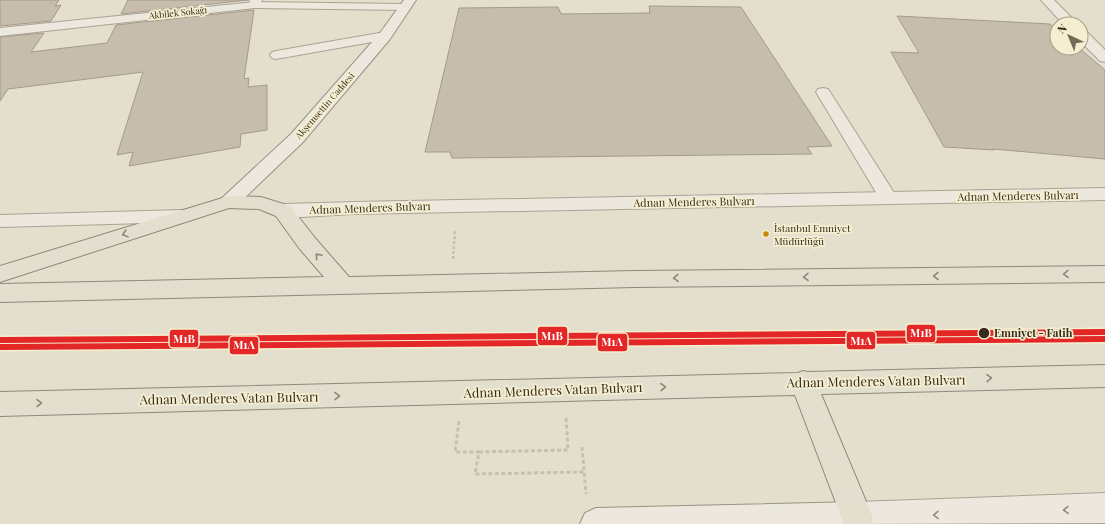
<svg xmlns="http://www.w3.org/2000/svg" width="1105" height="524" font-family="'Playfair Display',serif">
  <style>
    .building { fill: #c7bdac; stroke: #a49a8b }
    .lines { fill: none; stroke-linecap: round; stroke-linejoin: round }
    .service-casing { stroke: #a9a394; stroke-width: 2 }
    .minor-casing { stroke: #a9a394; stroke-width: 2 }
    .secondary-casing { stroke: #989384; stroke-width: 2 }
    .primary-casing { stroke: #8e887c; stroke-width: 2 }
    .path-far1 { stroke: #c4c0b3; stroke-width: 2.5; stroke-dasharray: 3 2; stroke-linecap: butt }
    .path { stroke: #c4c0b3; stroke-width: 3; stroke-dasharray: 4 2.5; stroke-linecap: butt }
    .service { fill: #ece8dd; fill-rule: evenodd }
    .minor { fill: #ece8dd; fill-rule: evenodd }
    .secondary { fill: #ece8dd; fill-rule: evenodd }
    .primary { fill: #e3dfcf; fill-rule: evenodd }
    .metro-1-casing { stroke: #f5eed0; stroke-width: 3 }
    .metro-2-casing { stroke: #f5eed0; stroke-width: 3 }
    .metro-1 { fill: #e32726; fill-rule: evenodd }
    .metro-2 { fill: #e32726; fill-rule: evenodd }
    .oneway { stroke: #8c8676 }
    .oneway2 { stroke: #918a7d }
    .bus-dot { fill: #c78807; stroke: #f5eed0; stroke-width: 1.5 }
    .stop-dot { fill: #362c1d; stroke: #f5eed0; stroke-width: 1.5 }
    .labels { text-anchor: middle; stroke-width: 3.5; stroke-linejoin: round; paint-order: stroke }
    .far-street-label { font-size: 9px; fill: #362c1d; stroke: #f5eed0 }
    .bus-label { font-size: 10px; fill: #362c1d; stroke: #f5eed0; text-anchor: start }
    .street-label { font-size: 11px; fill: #362c1d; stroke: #f5eed0 }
    .stop-label { font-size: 11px; font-weight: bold; fill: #362c1d; stroke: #f5eed0; text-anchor: start }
    .near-street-label { font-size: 13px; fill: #362c1d; stroke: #f5eed0 }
    .line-badge { stroke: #f5eed0; stroke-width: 1.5 }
    .badge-label { font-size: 11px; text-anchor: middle; font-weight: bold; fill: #fff }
  </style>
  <rect width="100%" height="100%" fill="#e4dfcc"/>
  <g class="building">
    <path d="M0 0H59L55 6 61 5 51 21 0 26Z"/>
    <path d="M128 0H248L121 14Z"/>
    <path d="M649 6 741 7 832 146 807 147 812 154 452 158 450 152H425L459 8 558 7 561 14 650 13Z"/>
    <path d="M254 10 244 79 249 78 248 87 267 85V130L241 134 240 147 129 166 133 152 117 155 143 72 8 89 0 101V37L44 33 31 52 107 43 116 25Z"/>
    <path d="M897 16 1050 24 1057 30V48H1079L1105 70V159L993 149 994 150 944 147 891 52 919 53Z"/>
  </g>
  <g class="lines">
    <g class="service-casing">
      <g id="service">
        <path d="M255 2 405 4 411 7 405 10 255 8 0 36V28Z"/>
        <path d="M385 32 389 33 391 36 389 39 276 59 272 58 270 55 272 52 276 51Z"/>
        <path d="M823 88 828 89 830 92 898 199 895 203 889 204 883 203 880 199 816 92 818 89Z"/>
        <path d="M183 210 189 212 192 216 189 220 183 222 0 227V215Z"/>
      </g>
    </g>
    <g class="minor-casing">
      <g id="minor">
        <path d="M250 0H262L259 8H251L249 5Z"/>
        <path d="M1041 0H1054L1078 24H1063Z"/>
        <path d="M1081 30 1086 31 1105 50V62L1100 61 1081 42Z"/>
        <path d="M1105 188V200L354 214 283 218 276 216 273 211 276 206 283 204 354 202Z"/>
        <path d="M1105 493V523L843 524 841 518 846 507 857 502Z"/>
      </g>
    </g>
    <g class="secondary-casing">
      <g id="secondary">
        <path d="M404 0H416L390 39 303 142 236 206 229 208 222 206 219 202 222 198 291 134 380 33Z"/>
        <path d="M857 502 868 507 873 518 870 524H580L585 513 596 508Z"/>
      </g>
    </g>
    <g class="primary-casing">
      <g id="primary">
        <path d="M229 196 261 197 290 206 315 238 349 277 635 271 1105 266V282L635 287 0 302V284L324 277 299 248 276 216 259 209 229 208 0 282V266Z"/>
        <path d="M1105 365V387L821 394 873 518 870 524H844L795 395 0 416V392L798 373 803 371 807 372Z"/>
      </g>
    </g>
    <path class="path-far1" d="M453 259 455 230"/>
    <g class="path">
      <path d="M459 421 455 452H479L475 474 584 472"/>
      <path d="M582 447 586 494"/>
      <path d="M479 452 568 450 566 417"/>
    </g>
    <use href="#service" class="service"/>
    <use href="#minor" class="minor"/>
    <use href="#secondary" class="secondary"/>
    <use href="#primary" class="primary"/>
    <g class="metro-1-casing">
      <path id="metro-1" d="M1105 329V335L0 343V337Z"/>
    </g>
    <g class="metro-2-casing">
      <path id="metro-2" d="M1105 336V342L0 350V344Z"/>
    </g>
    <use href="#metro-1" class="metro-1"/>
    <use href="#metro-2" class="metro-2"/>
  </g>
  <defs><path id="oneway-chevron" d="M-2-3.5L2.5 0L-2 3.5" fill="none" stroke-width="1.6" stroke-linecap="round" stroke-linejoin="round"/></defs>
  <g class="oneway">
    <use href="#oneway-chevron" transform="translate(125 234) rotate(162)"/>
    <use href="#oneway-chevron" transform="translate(318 256) rotate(-131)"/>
    <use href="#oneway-chevron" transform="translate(1066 274) rotate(179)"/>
    <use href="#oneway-chevron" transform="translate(936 276) rotate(179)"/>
    <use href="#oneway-chevron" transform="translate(806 277) rotate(179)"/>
    <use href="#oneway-chevron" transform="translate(676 278) rotate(179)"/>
    <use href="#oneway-chevron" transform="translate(989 378) rotate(-1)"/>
    <use href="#oneway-chevron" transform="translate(663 387) rotate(-2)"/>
    <use href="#oneway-chevron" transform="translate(337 396) rotate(-1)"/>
    <use href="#oneway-chevron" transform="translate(39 403) rotate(-1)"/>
  </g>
  <g class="oneway2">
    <use href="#oneway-chevron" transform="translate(1066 510) rotate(178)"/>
    <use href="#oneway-chevron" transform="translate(936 515) rotate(178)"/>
  </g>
  <circle class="bus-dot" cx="766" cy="234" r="3.5"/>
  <circle class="stop-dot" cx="984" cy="333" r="6"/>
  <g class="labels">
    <g class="far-street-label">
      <text transform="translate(178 13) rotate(-6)" y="3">Akbilek Sokağı</text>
      <text transform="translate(325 106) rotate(-49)" y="3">Akşemsettin Caddesi</text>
    </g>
    <g class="bus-label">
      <text x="774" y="232">İstanbul Emniyet<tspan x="774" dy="13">Müdürlüğü</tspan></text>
    </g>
    <g class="street-label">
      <text transform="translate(1018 196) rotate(-1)" y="4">Adnan Menderes Bulvarı</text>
      <text transform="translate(694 202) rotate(-1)" y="4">Adnan Menderes Bulvarı</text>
      <text transform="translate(370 208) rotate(-2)" y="4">Adnan Menderes Bulvarı</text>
    </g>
    <g class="stop-label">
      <text x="994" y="337">Emniyet - Fatih</text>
    </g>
    <g class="near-street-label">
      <text transform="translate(876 381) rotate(-1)" y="5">Adnan Menderes Vatan Bulvarı</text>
      <text transform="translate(553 390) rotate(-2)" y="5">Adnan Menderes Vatan Bulvarı</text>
      <text transform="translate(229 398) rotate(-1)" y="5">Adnan Menderes Vatan Bulvarı</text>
    </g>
  </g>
  <g class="line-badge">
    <rect x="906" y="324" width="30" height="19" rx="4" fill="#e32726"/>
    <rect x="537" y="326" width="31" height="20" rx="4" fill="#e32726"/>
    <rect x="169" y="329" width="30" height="19" rx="4" fill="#e32726"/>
    <rect x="846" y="331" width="30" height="19" rx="4" fill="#e32726"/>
    <rect x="597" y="333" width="31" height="19" rx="4" fill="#e32726"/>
    <rect x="229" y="336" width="30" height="19" rx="4" fill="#e32726"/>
  </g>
  <g class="badge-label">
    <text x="921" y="337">M1B</text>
    <text x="552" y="340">M1B</text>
    <text x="184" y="343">M1B</text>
    <text x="861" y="345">M1A</text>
    <text x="612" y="346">M1A</text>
    <text x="244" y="349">M1A</text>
  </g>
  <g transform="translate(1069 36) rotate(316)"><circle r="19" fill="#f5eed0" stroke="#a9a088"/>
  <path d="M0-3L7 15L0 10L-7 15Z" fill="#736b5a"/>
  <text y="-6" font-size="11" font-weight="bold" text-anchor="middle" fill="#362c1d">N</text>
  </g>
</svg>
